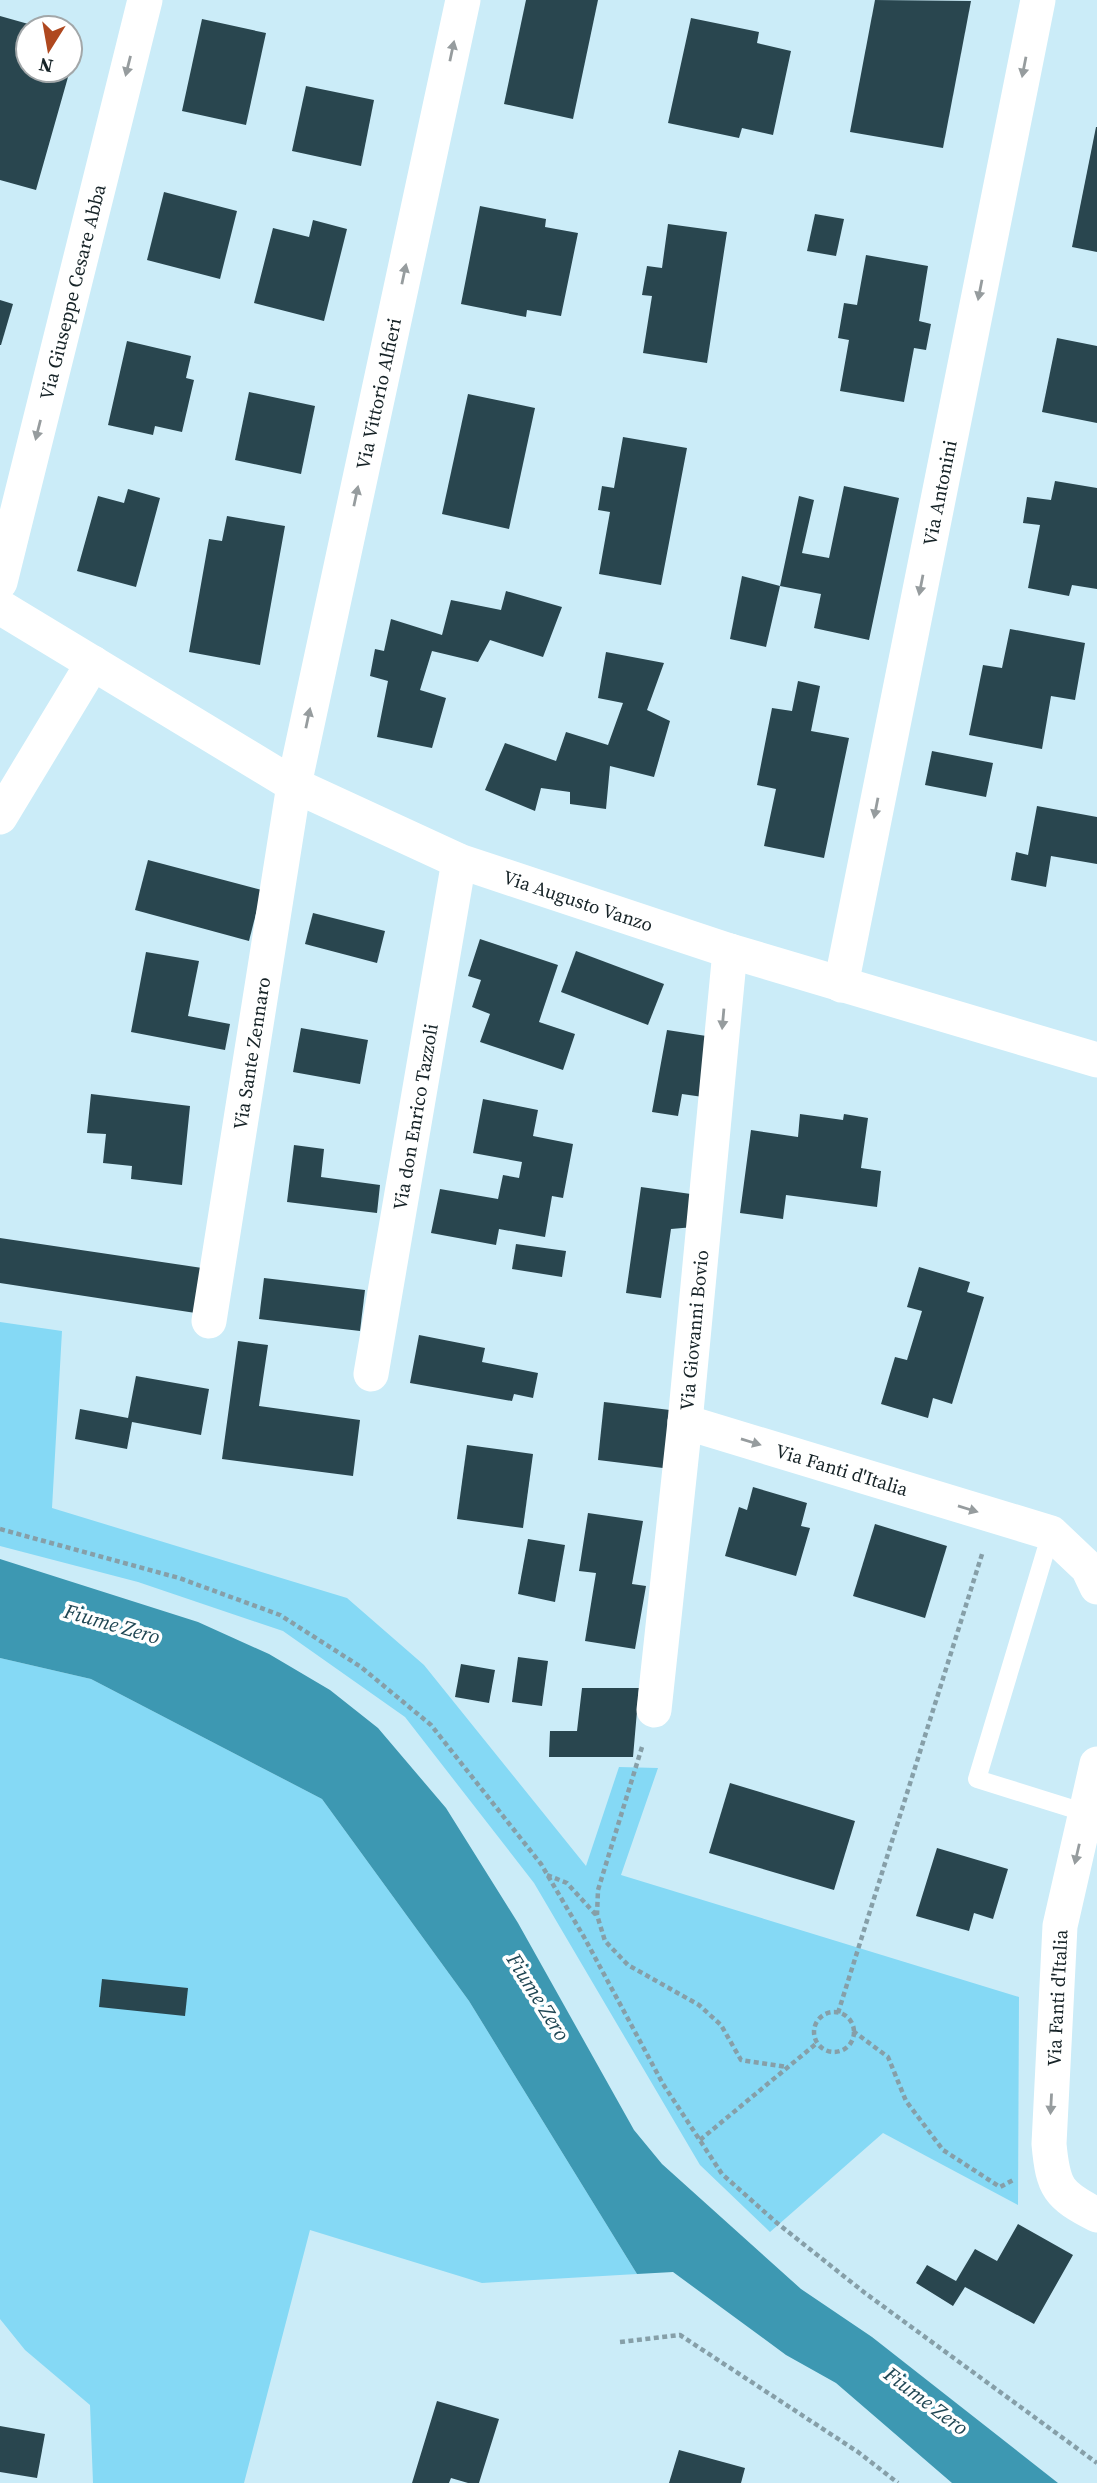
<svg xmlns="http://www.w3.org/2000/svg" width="1097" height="2483" font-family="'Source Serif 4',serif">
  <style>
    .green { fill: #85d9f5 }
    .water { fill: #3d98b2 }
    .building { fill: #29464f }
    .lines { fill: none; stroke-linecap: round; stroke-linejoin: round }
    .path { stroke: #869fa8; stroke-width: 4.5; stroke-dasharray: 5 3.5; stroke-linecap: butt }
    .lane { stroke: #fff; stroke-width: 18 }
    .street { stroke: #fff; stroke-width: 35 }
    .oneway { fill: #969c9e }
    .labels { text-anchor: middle; stroke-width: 7; stroke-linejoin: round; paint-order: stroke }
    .street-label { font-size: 19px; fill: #162327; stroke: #fff }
    .water-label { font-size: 21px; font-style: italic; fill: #204754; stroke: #fff }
  </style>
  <rect width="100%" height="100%" fill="#cbecf8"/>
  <g class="green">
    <path d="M0 1322 62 1331 52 1508 347 1598 424 1665 586 1866 619 1767 658 1768 621 1875 1019 1997 1018 2205 883 2133 770 2232 700 2165 534 1883 405 1717 283 1631 138 1582 0 1546Z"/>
    <path d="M0 1658 91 1679 322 1799 469 2001 637 2274 482 2283 310 2230 244 2483H93L90 2405 25 2350 0 2319Z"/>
  </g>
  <path class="water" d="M0 1559 198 1622 269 1654 330 1690 378 1728 446 1808 518 1923 634 2130 662 2164 801 2289 872 2337 1058 2483H952L836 2383 786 2355 673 2272 637 2274 469 2001 322 1799 91 1679 0 1658Z"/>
  <g class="building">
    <path d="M526 0H598L573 119 504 104Z"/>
    <path d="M875 0 971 1 943 148 850 132Z"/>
    <path d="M0 16 39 27 28 28V70H70L36 190 0 180Z"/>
    <path d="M691 18 759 32 757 43 791 51 773 135 742 128 739 138 668 123Z"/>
    <path d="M202 19 266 33 246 125 182 111Z"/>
    <path d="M70 36 79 39 71 68H70Z"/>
    <path d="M306 86 374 100 361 166 292 151Z"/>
    <path d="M1096 127H1097V252L1072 247Z"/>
    <path d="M164 192 237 211 220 279 147 260Z"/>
    <path d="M480 206 546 219 545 227 578 233 561 316 527 310 526 317 461 304Z"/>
    <path d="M815 214 844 219 836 256 807 251Z"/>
    <path d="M313 220 347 229 324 321 254 303 273 228 309 237Z"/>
    <path d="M668 224 727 232 707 363 643 353 652 296 642 295 647 266 662 268Z"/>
    <path d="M866 255 928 266 919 321 931 324 926 350 914 348 904 402 840 391 849 340 838 338 844 303 857 305Z"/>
    <path d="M0 300 13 304 1 345H0Z"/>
    <path d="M1057 338 1097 346V423L1042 412Z"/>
    <path d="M127 341 191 356 186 378 194 380 182 432 155 426 153 435 108 425Z"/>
    <path d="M249 392 315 406 301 474 235 460Z"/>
    <path d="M468 394 535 408 509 529 442 514Z"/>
    <path d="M623 437 687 448 661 585 599 574 610 512 598 510 602 486 614 488Z"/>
    <path d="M1055 481 1097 488V589L1072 585 1069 596 1028 588 1040 525 1023 523 1027 497 1051 500Z"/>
    <path d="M844 486 899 498 869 640 814 628 821 594 780 586 799 496 814 500 802 553 829 558Z"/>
    <path d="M128 489 160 498 136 587 77 571 98 496 124 503Z"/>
    <path d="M227 516 285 526 260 665 189 652 209 539 222 541Z"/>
    <path d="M742 576 780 586 766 647 730 639Z"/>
    <path d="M506 591 562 607 543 657 490 640 478 662 432 651 420 690 446 698 432 748 377 737 388 681 370 676 375 649 384 651 391 619 442 635 451 600 501 610Z"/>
    <path d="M1010 629 1085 643 1075 700 1051 696 1042 749 969 735 983 665 1002 668Z"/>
    <path d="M606 652 664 663 647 710 670 721 654 777 610 766 606 809 570 804V792L541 788 535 811 485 790 505 743 556 761 566 732 608 745 623 703 598 698Z"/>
    <path d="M798 681 820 686 811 731 849 738 824 858 764 846 776 789 757 785 772 708 792 711Z"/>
    <path d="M932 751 993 763 986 797 925 785Z"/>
    <path d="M1037 806 1097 817V864L1051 856 1046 887 1011 880 1016 852 1028 855Z"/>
    <path d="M148 860 262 890 249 941 135 910Z"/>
    <path d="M313 913 385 931 377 963 305 944Z"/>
    <path d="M480 939 558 965 539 1022 575 1034 563 1070 480 1042 490 1014 472 1007 481 980 468 976Z"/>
    <path d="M576 951 664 984 648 1025 561 992Z"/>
    <path d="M146 952 199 961 188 1016 230 1024 225 1050 131 1032Z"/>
    <path d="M301 1028 368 1040 360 1084 293 1072Z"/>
    <path d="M667 1030 713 1037 703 1097 682 1094 678 1116 652 1112Z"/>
    <path d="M91 1094 190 1106 182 1185 131 1179 132 1166 103 1163 106 1134 87 1133Z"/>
    <path d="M483 1099 538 1110 533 1136 573 1144 563 1198 552 1196 545 1237 499 1229 496 1245 431 1233 440 1189 498 1199 503 1175 519 1178 522 1162 473 1153Z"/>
    <path d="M800 1114 843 1120 844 1114 868 1118 861 1168 881 1171 877 1207 786 1195 783 1219 740 1213 751 1130 798 1137Z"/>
    <path d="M294 1145 324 1149 321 1177 380 1185 377 1213 287 1202Z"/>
    <path d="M641 1187 698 1195 694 1227 671 1229 661 1298 626 1293Z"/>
    <path d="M0 1238 209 1269 202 1314 0 1283Z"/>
    <path d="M516 1244 566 1251 562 1277 512 1269Z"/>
    <path d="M919 1267 970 1282 967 1292 984 1297 952 1404 933 1398 928 1418 881 1404 895 1357 907 1360 922 1311 907 1307Z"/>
    <path d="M264 1278 365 1290 360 1331 259 1319Z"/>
    <path d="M419 1335 485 1348 482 1362 538 1373 533 1398 514 1394 512 1401 410 1383Z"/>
    <path d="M238 1341 268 1345 259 1406 360 1420 353 1476 222 1459Z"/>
    <path d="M136 1376 209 1389 201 1435 132 1422 127 1449 75 1439 80 1409 128 1418Z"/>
    <path d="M604 1402 670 1410 663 1468 598 1460Z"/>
    <path d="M467 1445 533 1454 523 1528 457 1519Z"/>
    <path d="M753 1487 807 1503 801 1526 810 1528 796 1576 725 1556 739 1507 747 1510Z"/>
    <path d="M588 1513 643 1521 632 1584 646 1586 635 1649 585 1641 596 1573 579 1571Z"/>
    <path d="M875 1524 947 1546 925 1618 853 1596Z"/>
    <path d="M528 1539 565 1545 555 1602 518 1594Z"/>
    <path d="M518 1657 548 1661 542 1706 512 1702Z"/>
    <path d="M461 1664 495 1670 489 1703 455 1697Z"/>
    <path d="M582 1688H639L633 1757H549L550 1731H577Z"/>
    <path d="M730 1783 855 1821 834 1890 709 1853Z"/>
    <path d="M937 1848 1008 1869 993 1919 974 1913 969 1931 916 1916Z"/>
    <path d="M102 1979 188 1988 185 2016 99 2007Z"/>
    <path d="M1018 2224 1073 2255 1034 2324 965 2287 953 2306 916 2283 927 2265 956 2281 975 2249 997 2261Z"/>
    <path d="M437 2401 499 2419 479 2483H468L451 2478 449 2483H412Z"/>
    <path d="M0 2426 45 2434 37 2478 0 2472Z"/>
    <path d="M679 2450 745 2468 741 2483H669Z"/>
  </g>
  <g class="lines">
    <g class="path">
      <path d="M0 1529 179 1578 280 1615 361 1667 431 1725 541 1864 584 1937 663 2084 722 2174 777 2223 865 2293 1097 2463"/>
      <path d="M642 1747 598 1890 597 1915 605 1941 628 1965 699 2005 721 2025 741 2060 787 2067"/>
      <path d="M547 1875 567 1883 596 1915"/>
      <circle cx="834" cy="2032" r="20"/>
      <path d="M838 2013 983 1551"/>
      <path d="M853 2031 888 2057 906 2101 943 2150 1000 2187 1015 2179"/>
      <path d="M700 2140 817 2043"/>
      <path d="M620 2342 680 2335 858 2452 898 2483"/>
    </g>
    <path class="lane" d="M1051 1533 977 1779 1086 1813"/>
    <g class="street">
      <path id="s1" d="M0 582 145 0"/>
      <path id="s2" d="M0 607 294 785 459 861 730 951 1097 1060"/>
      <path d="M0 817 93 663"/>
      <path id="s3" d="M841 985 1038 0"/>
      <path id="s4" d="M209 1321 294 785 463 0"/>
      <path id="s5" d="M371 1374 459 861"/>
      <path id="s6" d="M685 1422 1051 1533 1088 1568 1097 1587"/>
      <path id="s7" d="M654 1710 685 1422 730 951"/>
      <path d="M1097 1764 1060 1926 1049 2144C1053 2188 1058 2195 1097 2215"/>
    </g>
  </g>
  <defs><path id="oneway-solid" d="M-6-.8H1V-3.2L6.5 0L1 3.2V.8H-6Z" transform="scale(1.75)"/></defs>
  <g class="oneway">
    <use href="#oneway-solid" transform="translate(452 51) rotate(-78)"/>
    <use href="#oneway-solid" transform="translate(128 66) rotate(104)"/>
    <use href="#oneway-solid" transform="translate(1024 67) rotate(101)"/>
    <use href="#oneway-solid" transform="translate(404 274) rotate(-78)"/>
    <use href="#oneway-solid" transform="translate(980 290) rotate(101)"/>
    <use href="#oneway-solid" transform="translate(38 430) rotate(104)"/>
    <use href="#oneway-solid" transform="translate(356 496) rotate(-78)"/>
    <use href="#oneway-solid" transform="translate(921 585) rotate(101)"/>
    <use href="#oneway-solid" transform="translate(308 718) rotate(-78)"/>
    <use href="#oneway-solid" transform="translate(876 808) rotate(101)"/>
    <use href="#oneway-solid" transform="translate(723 1019) rotate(95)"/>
    <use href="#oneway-solid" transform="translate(751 1442) rotate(17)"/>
    <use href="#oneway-solid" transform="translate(968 1509) rotate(17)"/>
    <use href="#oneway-solid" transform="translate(1077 1854) rotate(103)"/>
    <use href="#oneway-solid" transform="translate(1051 2104) rotate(93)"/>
  </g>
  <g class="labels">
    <g class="street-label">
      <text dy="7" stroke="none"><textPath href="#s1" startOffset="299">Via Giuseppe Cesare Abba</textPath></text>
      <text dy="7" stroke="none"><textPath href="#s4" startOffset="943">Via Vittorio Alfieri</textPath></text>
      <text dy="7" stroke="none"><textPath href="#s3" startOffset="502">Via Antonini</textPath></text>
      <text dy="7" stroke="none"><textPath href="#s2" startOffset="651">Via Augusto Vanzo</textPath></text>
      <text dy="7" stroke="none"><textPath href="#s4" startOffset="271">Via Sante Zennaro</textPath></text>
      <text dy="7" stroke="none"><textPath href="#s5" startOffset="261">Via don Enrico Tazzoli</textPath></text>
      <text dy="7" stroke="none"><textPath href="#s7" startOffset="382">Via Giovanni Bovio</textPath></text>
      <text dy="7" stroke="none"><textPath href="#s6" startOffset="164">Via Fanti d'Italia</textPath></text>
      <text transform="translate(1057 1998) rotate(-87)" y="7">Via Fanti d'Italia</text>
    </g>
    <g class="water-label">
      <text transform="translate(112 1624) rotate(16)" y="7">Fiume Zero</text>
      <text transform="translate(538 1997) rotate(58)" y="7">Fiume Zero</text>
      <text transform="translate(926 2401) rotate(37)" y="7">Fiume Zero</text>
    </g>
  </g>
  <g transform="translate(49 49) rotate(191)"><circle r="33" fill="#ffffff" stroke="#a2a7a9" stroke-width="2"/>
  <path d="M0-5L12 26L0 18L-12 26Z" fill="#af481f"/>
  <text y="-10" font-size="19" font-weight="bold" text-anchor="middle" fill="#162327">N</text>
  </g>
</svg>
